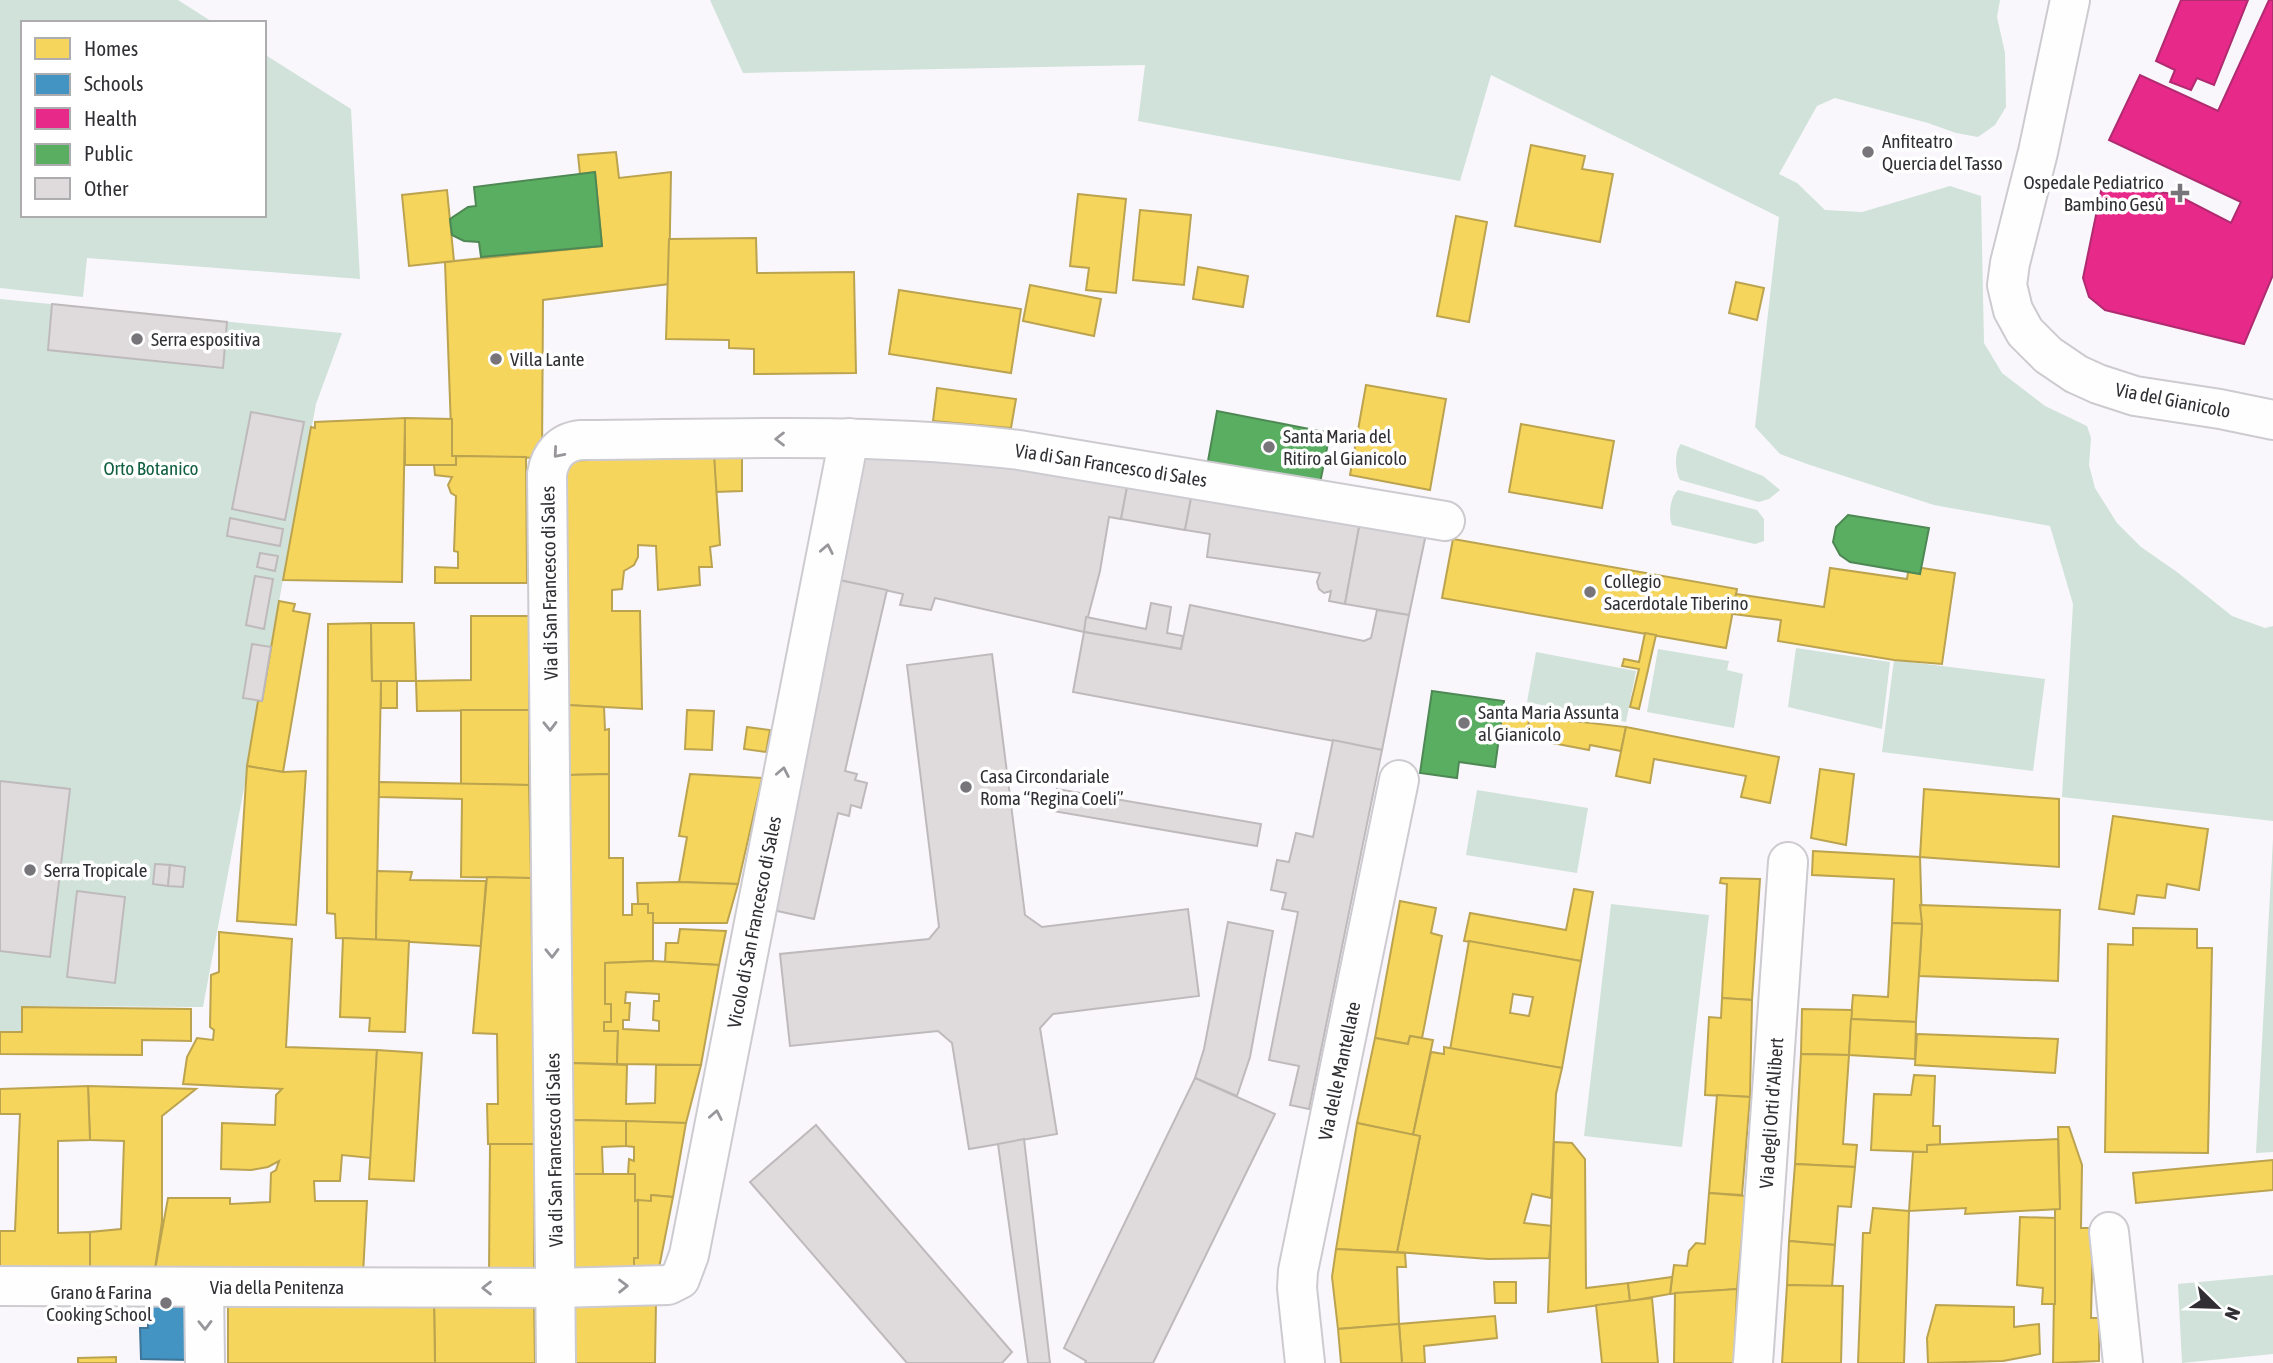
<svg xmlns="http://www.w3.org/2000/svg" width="2273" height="1363" font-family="'Asap Condensed',sans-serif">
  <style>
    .green { fill: #d0e2d9 }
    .homes { fill: #f6d55c; stroke: #bba350; stroke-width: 2; fill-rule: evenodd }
    .schools { fill: #4393c3; stroke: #3e7598; stroke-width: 2 }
    .health { fill: #e7298a; stroke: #b02b70; stroke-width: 2 }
    .public { fill: #5aae61; stroke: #4e8854; stroke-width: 2 }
    .building { fill: #dfdbdd; stroke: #bebabc; stroke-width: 2 }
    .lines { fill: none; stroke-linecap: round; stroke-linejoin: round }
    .minor-casing { stroke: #cdcbcf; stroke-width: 42 }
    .minor { stroke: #fefeff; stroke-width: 38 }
    .oneway { stroke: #98969a }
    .poi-dot { fill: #77757a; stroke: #fff; stroke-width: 2.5 }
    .labels { text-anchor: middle; stroke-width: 7; stroke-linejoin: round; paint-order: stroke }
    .poi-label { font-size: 19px; fill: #312f34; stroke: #fff; text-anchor: start }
    .street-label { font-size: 19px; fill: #312f34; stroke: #fff }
    .park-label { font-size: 19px; fill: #115f41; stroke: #fff }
  </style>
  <rect width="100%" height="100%" fill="#f9f7fc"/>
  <g class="green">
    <path d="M0 0H178L214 23H23V215H264V54L351 109 360 279 87 258 83 297 0 288Z"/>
    <path d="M710 0H2000L1997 17 2005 53 2006 107 1995 125 1978 137 1956 133 1928 123 1835 98 1817 106 1779 174 1797 183 1825 210 1862 212 1950 186 1981 196 1984 343 2002 373 2045 406 2087 426 2091 438 2089 465 2095 488 2117 523 2141 547 2177 572 2232 616 2265 628 2273 626V821L2062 797 2073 604 2050 526 1934 505 1810 465 1780 454 1755 427 1779 217 1491 75 1460 181 1138 121 1145 65 743 73Z"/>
    <path d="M0 299 342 333 316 404 203 1007 26 1006 25 1031H0Z"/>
    <path d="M1681 444 1763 476 1780 490 1769 499 1759 502 1680 480C1675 471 1674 452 1681 444Z"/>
    <path d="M1678 490 1757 510 1764 519V541L1755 544 1672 525C1668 515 1670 497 1678 490Z"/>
    <path d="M1796 648 1890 662 1882 729 1788 707Z"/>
    <path d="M1658 649 1729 661 1727 670 1743 674 1734 728 1647 712Z"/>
    <path d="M1536 652 1636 671 1626 722 1527 702Z"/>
    <path d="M1894 660 2045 679 2033 771 1882 752Z"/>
    <path d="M1477 790 1588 808 1577 873 1466 855Z"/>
    <path d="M2273 839V1152L2256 1153Z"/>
    <path d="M1611 904 1709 915 1682 1147 1584 1136Z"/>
    <path d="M2273 1275V1354L2182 1363 2178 1284Z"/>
  </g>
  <g class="homes">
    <path d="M1531 145 1585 156 1582 169 1613 174 1600 242 1515 226Z"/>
    <path d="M616 152 619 178 671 172 669 284 543 300 542 458 452 456 445 262 602 246 595 172 580 174 578 155Z"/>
    <path d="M447 190 454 261 409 266 402 195Z"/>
    <path d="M1078 194 1126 199 1116 293 1086 290 1089 268 1070 266Z"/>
    <path d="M1140 210 1191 215 1184 285 1133 280Z"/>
    <path d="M1456 216 1487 222 1469 322 1437 316Z"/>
    <path d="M756 238 757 273 854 272 856 373 754 374V349L729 348V340L666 339 669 239Z"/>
    <path d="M1198 267 1248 276 1243 307 1193 299Z"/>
    <path d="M1736 282 1764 288 1757 320 1729 313Z"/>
    <path d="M1030 285 1101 299 1094 336 1023 321Z"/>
    <path d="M899 290 1021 309 1011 373 889 354Z"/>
    <path d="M1366 385 1446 399 1430 490 1350 475Z"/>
    <path d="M937 388 1016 399 1011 428 933 421Z"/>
    <path d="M405 418 402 582 283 580 311 427 315 428V422Z"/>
    <path d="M405 418 452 419V456H456V465H405Z"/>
    <path d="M1521 424 1614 441 1602 508 1509 492Z"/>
    <path d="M742 454V491L715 492 714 455Z"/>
    <path d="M714 455 720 545 710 547 712 567H699L700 585 658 590 656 546 638 545V557L634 565 624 571 622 589 612 590V611H640L642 709 566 705 564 461Z"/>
    <path d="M456 456 526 457 527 583H435V567L458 568V552L454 551 456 496 451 493 448 485 452 477 435 475 434 465H456Z"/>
    <path d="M1453 539 1737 589 1726 648 1442 598Z"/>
    <path d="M1909 566 1955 573 1942 664 1894 660 1778 641 1781 620 1732 614 1736 594 1824 607 1830 568 1907 579Z"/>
    <path d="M279 601 295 604 293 611 310 614 283 772 247 766 258 701H262Z"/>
    <path d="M471 616H529V710L417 711 416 681 471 680Z"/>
    <path d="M371 623 372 681H381L376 940 336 938 335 914 327 913 328 624Z"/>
    <path d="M371 623H414L416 681H372Z"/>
    <path d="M1645 633 1656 635 1639 709 1630 707 1639 669 1622 666 1624 659 1639 662Z"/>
    <rect x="381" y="681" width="16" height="27"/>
    <path d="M566 705 604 707 605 730 609 729V774L567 775Z"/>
    <path d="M1503 707 1531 711 1526 742 1499 738Z"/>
    <path d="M461 710H529V785L461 784Z"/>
    <path d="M687 710 714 711 712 750 685 749Z"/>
    <path d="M1530 716 1626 727 1621 751 1590 745 1589 750 1526 738Z"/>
    <path d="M747 727 770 730 766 752 744 749Z"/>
    <path d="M1626 727 1779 757 1770 803 1741 797 1746 776 1654 759 1650 783 1616 776Z"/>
    <path d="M247 766 283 772 306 771 296 925 237 921Z"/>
    <path d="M1820 769 1854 774 1846 845 1811 838Z"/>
    <path d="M609 774V858H623V915H632V904H648V913H653V961L605 963V1004H611V1022H604V1031H618L617 1064 572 1063 567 775Z"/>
    <path d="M690 774 762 778 738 884 679 882 687 837 679 836Z"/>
    <path d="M379 782 529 785 531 878 461 877 462 799 379 797Z"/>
    <path d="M1924 789 2059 799V867L1920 857Z"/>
    <path d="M2113 816 2208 829 2199 890 2167 884 2165 898 2137 895 2134 914 2099 909Z"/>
    <path d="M1813 851 1920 857 1922 924 1892 923 1894 879 1812 875Z"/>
    <path d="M377 871 412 872 410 880 486 881 481 946 376 940Z"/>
    <path d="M487 877 531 878 535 1144H488L487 1104H498L497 1034 473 1033Z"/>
    <path d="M1721 878 1760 879 1752 1000 1722 998 1727 884 1720 883Z"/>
    <path d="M679 882 738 884 727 923H653V913H648V904H638L637 883Z"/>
    <path d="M1574 889 1593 892 1581 961 1464 941 1470 913 1566 930Z"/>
    <path d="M1400 901 1436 908 1431 933 1442 936 1422 1038 1410 1036 1408 1044 1375 1038Z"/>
    <path d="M1920 905 2060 910 2058 981 1919 976 1922 924Z"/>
    <path d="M1892 923 1922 924 1916 1022 1851 1019 1853 995 1888 997Z"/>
    <path d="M2133 928 2197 929V948H2212L2208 1153 2105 1152 2108 944 2133 945Z"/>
    <path d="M680 929 726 931 719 965 665 962 666 943H678Z"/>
    <path d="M219 932 292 939 286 1047 377 1050 371 1158 342 1155 340 1181H314L315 1201H367L363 1274 154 1275 168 1198H230V1204L270 1202 271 1173 276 1170 279 1161 268 1167 251 1170 221 1169 222 1123 275 1125 276 1095 282 1089 183 1084 187 1057 197 1038 213 1040 214 1030 210 1027 211 975 219 972Z"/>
    <path d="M343 938 409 941 405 1032 369 1031 370 1018 340 1017Z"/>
    <path d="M1469 941 1581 961 1562 1068 1450 1050ZM1513 994 1533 997 1529 1016 1510 1013Z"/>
    <path d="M653 961 719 965 701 1065 617 1064 618 1031H604V1022H611V1004H605V963ZM626 992 659 994V1001H654L653 1020 659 1021V1031L623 1029V1020H629L630 1003H625Z"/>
    <path d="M1722 998 1752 1000 1750 1097 1705 1095 1709 1017 1721 1018Z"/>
    <path d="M22 1007 191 1009V1041L142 1040V1055L0 1054V1032H22Z"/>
    <path d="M1802 1009 1852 1010 1849 1055 1801 1054Z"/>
    <path d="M1851 1019 1916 1022 1915 1059 1849 1055Z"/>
    <path d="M1917 1034 2058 1039 2055 1073 1915 1065Z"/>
    <path d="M1410 1036 1433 1040 1413 1135 1357 1123 1375 1038 1408 1044Z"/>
    <path d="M1444 1047 1562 1068 1556 1094 1551 1198 1532 1194 1524 1223 1552 1226 1549 1258 1488 1259 1397 1252 1420 1136 1413 1135 1431 1052 1444 1054Z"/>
    <path d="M377 1050 422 1053 414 1181 369 1179Z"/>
    <path d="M1801 1054 1849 1055 1843 1144 1857 1145 1855 1167 1795 1164Z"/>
    <path d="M572 1063 627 1065 626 1104 655 1103 656 1065H701L686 1123 571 1120Z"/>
    <path d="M1914 1075 1935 1076 1933 1126H1940V1145H1927V1152L1871 1150 1874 1094 1911 1095Z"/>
    <path d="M88 1086 196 1089 162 1116V1222L154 1275 90 1274V1232L121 1229 124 1141 90 1140Z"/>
    <path d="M88 1086 90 1140 58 1141V1233L90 1232V1274L0 1276V1231H15L20 1114H0V1089Z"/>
    <path d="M1717 1095 1750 1097 1742 1195 1709 1193Z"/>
    <path d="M571 1120 626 1121V1146L602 1147 603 1174H572Z"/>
    <path d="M626 1121 686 1123 673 1197 651 1195V1201H635V1174H628L629 1159 634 1161V1147L626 1146Z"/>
    <path d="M1357 1123 1420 1136 1397 1252 1336 1249Z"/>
    <path d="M2058 1127H2069L2082 1165 2081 1228H2093L2091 1318H2099V1361L2053 1363 2055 1218V1209H2060Z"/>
    <path d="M2058 1139 2060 1209 1965 1214 1966 1208 1909 1211 1913 1152H1927V1145Z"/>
    <path d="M1554 1142 1572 1143 1585 1159 1586 1288 1628 1283 1630 1301 1548 1312Z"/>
    <path d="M490 1144H535L534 1273H489Z"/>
    <path d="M2273 1160V1190L2136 1203 2133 1173Z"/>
    <path d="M1795 1164 1855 1167 1851 1207 1838 1206 1835 1245 1789 1241Z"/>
    <path d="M572 1174H635V1201L638 1200V1258H634V1272H572Z"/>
    <path d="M1709 1193 1746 1196 1737 1289 1670 1294 1674 1265 1687 1266 1689 1251 1696 1243 1705 1244Z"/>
    <path d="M651 1195 673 1197 658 1273 634 1272V1258H638V1200L651 1201Z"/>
    <path d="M1873 1208 1909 1211 1904 1363H1858L1863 1233H1870Z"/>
    <path d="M2020 1217 2055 1218V1304H2042L2043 1288 2017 1285Z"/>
    <path d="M1789 1241 1835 1245 1832 1287 1787 1285Z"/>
    <path d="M1336 1249 1405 1253 1406 1267H1397L1399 1324 1338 1329 1332 1277Z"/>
    <path d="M1672 1277 1670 1294 1630 1301 1628 1283Z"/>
    <path d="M1494 1282H1516V1303H1495Z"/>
    <path d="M1787 1285 1843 1286 1841 1363H1782Z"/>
    <path d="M1737 1289 1734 1363H1674L1675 1293Z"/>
    <path d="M1652 1298 1658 1363H1602L1596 1305Z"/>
    <path d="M434 1301 534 1302 535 1363H435Z"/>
    <path d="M434 1301 435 1363H228V1304Z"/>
    <path d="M656 1301 655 1363H574L573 1303Z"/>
    <path d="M1936 1305 2014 1307V1327L2039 1324 2040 1354 2003 1361 1928 1363 1927 1338Z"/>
    <path d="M1495 1316 1497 1338 1424 1346 1425 1363H1402L1399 1324Z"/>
    <path d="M1399 1324 1402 1363H1341L1338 1329Z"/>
    <path d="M116 1357V1363H78V1358Z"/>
  </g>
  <path class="schools" d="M189 1300 190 1360 141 1359 140 1328H148V1301Z"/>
  <g class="health">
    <path d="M2181 0H2248L2214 85 2197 78 2191 90 2170 82 2175 70 2156 61Z"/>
    <path d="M2269 0H2273V275L2244 344 2105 310 2089 297 2083 278 2102 186 2175 194 2231 223 2241 202 2109 140 2140 75 2218 111Z"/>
  </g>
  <g class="public">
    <path d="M595 172 602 246 481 257 479 242 464 241 452 235 450 219 468 207 476 206 474 187Z"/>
    <path d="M1217 411 1330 433 1320 483 1208 461Z"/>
    <path d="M1848 515 1929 528 1920 574 1850 562 1840 555 1833 542 1836 527Z"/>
    <path d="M1432 691 1504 701 1495 767 1459 762 1457 778 1420 773Z"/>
  </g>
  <g class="building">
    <path d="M52 304 227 322 223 368 48 350Z"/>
    <path d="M251 412 304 422 285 520 232 509Z"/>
    <path d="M864 449 1128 482 1121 519 1109 517 1100 571 1084 632 935 598 931 610 900 605 903 594 839 580Z"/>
    <path d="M1128 482 1192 493 1185 530 1121 519Z"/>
    <path d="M1192 493 1360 522 1345 604 1329 601 1331 591 1324 593 1319 589 1317 582 1320 573 1207 557 1210 534 1185 530Z"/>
    <path d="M230 518 283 529 280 546 227 536Z"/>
    <path d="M1360 522 1426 534 1409 615 1345 604Z"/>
    <path d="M260 553 278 556 275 571 257 567Z"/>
    <path d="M255 576 273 579 264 629 246 625Z"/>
    <path d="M839 580 887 590 845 771 857 774 855 780 867 783 861 808 851 805 849 816 838 813 814 919 768 909Z"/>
    <path d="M1151 603 1171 607 1167 633 1183 636 1181 649 1084 632 1086 617 1146 629Z"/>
    <path d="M1190 605 1364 641 1371 638 1377 610 1409 615 1382 750 1073 692 1084 632 1181 649Z"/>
    <path d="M252 644 271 647 262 701 243 698Z"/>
    <path d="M992 654 1025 915 1042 927 1188 909 1199 996 1053 1014 1040 1028 1057 1134 969 1149 952 1043 938 1031 790 1046 780 954 929 939 939 927 907 665Z"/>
    <path d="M1333 740 1382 750 1309 1109 1290 1105 1299 1066 1269 1060 1298 912 1282 909 1286 893 1271 890 1277 860 1289 862 1296 833 1313 837Z"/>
    <path d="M0 781 70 789 50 957 0 951Z"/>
    <path d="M1057 789 1261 824 1257 846 1053 811Z"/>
    <path d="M155 864 170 865 168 886 153 884Z"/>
    <path d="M170 865 185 867 183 887 168 886Z"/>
    <path d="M77 891 125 897 115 983 67 977Z"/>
    <path d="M1228 922 1273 931 1250 1057 1237 1096 1195 1078 1204 1049Z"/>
    <path d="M1195 1078 1275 1114 1153 1363H1085L1086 1361 1064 1348Z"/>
    <path d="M816 1125 1012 1352 1002 1363H907L750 1182Z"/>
    <path d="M1024 1139 1050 1363H1028L998 1144Z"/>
  </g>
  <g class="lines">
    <g class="minor-casing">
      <g id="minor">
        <path d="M2070 0 2038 152 2010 263 2007 285 2013 310 2025 332 2048 355 2076 374 2098 384 2135 396 2220 409 2273 420"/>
        <path d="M2109 1232 2123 1363"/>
        <path d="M0 1286 555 1288 668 1285 680 1279 689 1255 849 438"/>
        <path d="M204 1287 205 1363"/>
        <path d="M556 1363 547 474C550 455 561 442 581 440 727 439 874 432 1019 450L1445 521"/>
        <path d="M1305 1363 1297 1288 1298 1271 1399 780"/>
        <path d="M1753 1363 1788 862"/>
      </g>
    </g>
    <use href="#minor" class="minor"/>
  </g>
  <defs><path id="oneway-chevron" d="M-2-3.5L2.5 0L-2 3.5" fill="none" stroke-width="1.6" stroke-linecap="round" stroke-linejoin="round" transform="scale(1.75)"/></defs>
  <g class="oneway">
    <use href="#oneway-chevron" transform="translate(780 439) rotate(180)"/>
    <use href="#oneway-chevron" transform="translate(558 453) rotate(131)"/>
    <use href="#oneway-chevron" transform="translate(827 549) rotate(-79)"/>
    <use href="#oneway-chevron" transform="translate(550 726) rotate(89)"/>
    <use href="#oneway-chevron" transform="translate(783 772) rotate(-79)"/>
    <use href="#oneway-chevron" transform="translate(552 953) rotate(89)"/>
    <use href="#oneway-chevron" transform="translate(716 1115) rotate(-79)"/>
    <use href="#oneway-chevron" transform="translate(623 1286) rotate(-1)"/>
    <use href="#oneway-chevron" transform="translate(487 1288) rotate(-180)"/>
    <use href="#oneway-chevron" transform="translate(205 1325) rotate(89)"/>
  </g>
  <g class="poi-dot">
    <circle cx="1868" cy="152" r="7"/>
    <path d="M2176.5 182.5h7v7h7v7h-7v7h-7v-7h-7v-7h7z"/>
    <circle cx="137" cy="339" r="7"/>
    <circle cx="496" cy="359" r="7"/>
    <circle cx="1269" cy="447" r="7"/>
    <circle cx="1590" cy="592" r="7"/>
    <circle cx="1464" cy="723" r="7"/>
    <circle cx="966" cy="787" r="7"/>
    <circle cx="30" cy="870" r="7"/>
    <circle cx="166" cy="1303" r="7"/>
  </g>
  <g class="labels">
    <g class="poi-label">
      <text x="1882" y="148">Anfiteatro<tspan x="1882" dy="22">Quercia del Tasso</tspan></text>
      <text x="2164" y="189" text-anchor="end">Ospedale Pediatrico<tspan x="2164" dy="22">Bambino Gesù</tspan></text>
      <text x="151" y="346">Serra espositiva</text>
      <text x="510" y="366">Villa Lante</text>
      <text x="1283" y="443">Santa Maria del<tspan x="1283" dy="22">Ritiro al Gianicolo</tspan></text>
      <text x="1604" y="588">Collegio<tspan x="1604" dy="22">Sacerdotale Tiberino</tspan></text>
      <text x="1478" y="719">Santa Maria Assunta<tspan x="1478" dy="22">al Gianicolo</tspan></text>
      <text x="980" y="783">Casa Circondariale<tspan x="980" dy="22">Roma “Regina Coeli”</tspan></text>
      <text x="44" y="877">Serra Tropicale</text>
      <text x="152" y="1299" text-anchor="end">Grano &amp; Farina<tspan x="152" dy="22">Cooking School</tspan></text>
    </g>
    <g class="street-label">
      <text transform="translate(2173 400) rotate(11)" y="7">Via del Gianicolo</text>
      <text transform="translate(1111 465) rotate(9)" y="7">Via di San Francesco di Sales</text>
      <text transform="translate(549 583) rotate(-91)" y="7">Via di San Francesco di Sales</text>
      <text transform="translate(754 922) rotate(-79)" y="7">Vicolo di San Francesco di Sales</text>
      <text transform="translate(1339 1071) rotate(-78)" y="7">Via delle Mantellate</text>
      <text transform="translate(1771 1113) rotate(-86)" y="7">Via degli Orti d'Alibert</text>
      <text transform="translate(554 1150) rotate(-91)" y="7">Via di San Francesco di Sales</text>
      <text x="277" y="1294">Via della Penitenza</text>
    </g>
    <g class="park-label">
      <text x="151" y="475">Orto Botanico</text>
    </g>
  </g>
  <rect x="21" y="21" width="245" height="196" fill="#ffffff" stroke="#adacae" stroke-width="2"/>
  <rect x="35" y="38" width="35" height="21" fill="#f6d55c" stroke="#adacae" stroke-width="2"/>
  <text x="84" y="56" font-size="21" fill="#312f34">Homes</text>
  <rect x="35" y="74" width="35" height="21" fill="#4393c3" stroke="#adacae" stroke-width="2"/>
  <text x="84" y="91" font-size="21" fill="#312f34">Schools</text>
  <rect x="35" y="108" width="35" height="21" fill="#e7298a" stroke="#adacae" stroke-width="2"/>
  <text x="84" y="126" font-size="21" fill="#312f34">Health</text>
  <rect x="35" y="144" width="35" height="21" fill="#5aae61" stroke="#adacae" stroke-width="2"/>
  <text x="84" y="161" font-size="21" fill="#312f34">Public</text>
  <rect x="35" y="178" width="35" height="21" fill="#dfdbdd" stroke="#adacae" stroke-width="2"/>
  <text x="84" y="196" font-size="21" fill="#312f34">Other</text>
  <g transform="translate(2217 1307) rotate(113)" stroke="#ffffff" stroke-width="5" paint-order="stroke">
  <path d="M0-5L12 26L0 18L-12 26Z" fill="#312f34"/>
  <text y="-10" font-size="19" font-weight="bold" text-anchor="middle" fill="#312f34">N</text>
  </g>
</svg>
